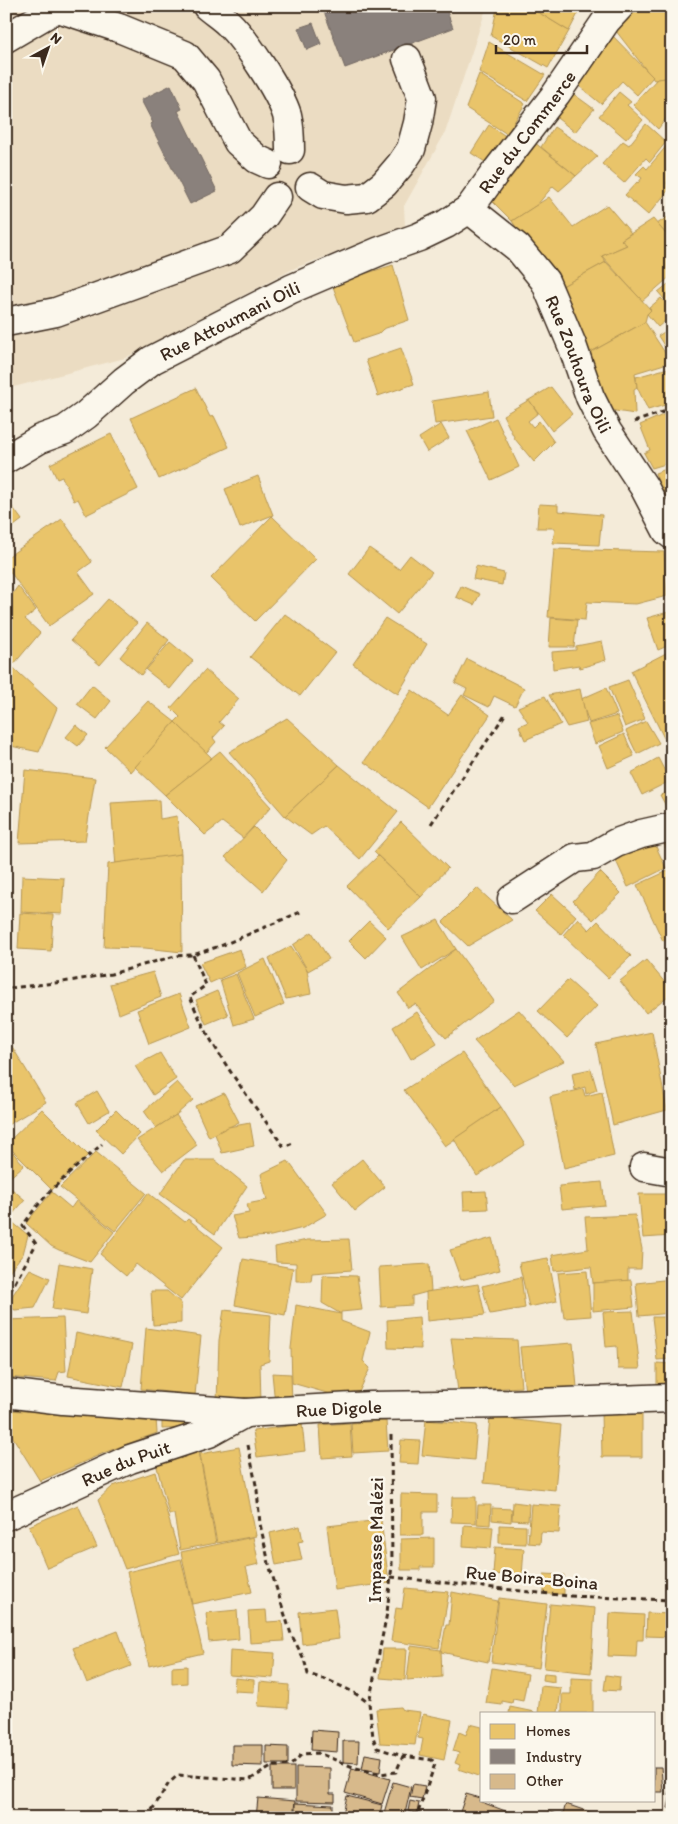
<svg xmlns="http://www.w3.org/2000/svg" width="678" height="1824" font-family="Itim,sans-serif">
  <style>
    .built { fill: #ebdcc2 }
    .homes { fill: #e9c46a; stroke: #b59653 }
    .industry { fill: #8a817c; stroke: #726760 }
    .building { fill: #d7b98b; stroke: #3b2a1e }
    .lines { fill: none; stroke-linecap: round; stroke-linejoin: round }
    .minor-casing { stroke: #3b2a1e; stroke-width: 31 }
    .path { stroke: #3b2a1e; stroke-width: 3; stroke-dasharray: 5 4; stroke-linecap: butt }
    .minor { stroke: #fbf7ec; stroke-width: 28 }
    .labels { text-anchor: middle; stroke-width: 5; stroke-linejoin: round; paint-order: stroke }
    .street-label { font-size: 19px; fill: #3b2a1e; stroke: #fbf7ec }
  </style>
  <rect width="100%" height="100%" fill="#f4ebd9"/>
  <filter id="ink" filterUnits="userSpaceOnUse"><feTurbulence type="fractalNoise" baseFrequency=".02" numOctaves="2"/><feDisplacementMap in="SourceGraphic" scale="10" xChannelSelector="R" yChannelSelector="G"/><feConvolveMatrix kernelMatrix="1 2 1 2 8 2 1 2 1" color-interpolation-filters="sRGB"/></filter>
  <g filter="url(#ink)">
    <path class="built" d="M6 6H487L445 133 404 206 405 227 295 268 125 358 6 389Z"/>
    <g class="homes">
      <path d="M500 6H528L569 31 548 68 491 36 497 9Z"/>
      <path d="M528 6H582L569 31Z"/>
      <path d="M628 6H672V77L654 80 609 22Z"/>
      <path d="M607 30 653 77 637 95 622 81 601 104 573 81Z"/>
      <path d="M489 42 545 75 527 101 479 72Z"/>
      <path d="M479 74 525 104 507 134 466 108Z"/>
      <path d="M666 78 672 83V119L668 116 658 129 633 105 657 79Z"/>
      <path d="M568 90 594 109 575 132 549 112Z"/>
      <path d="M619 92 631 102 627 105 643 120 626 139 599 116Z"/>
      <path d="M646 124 666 142 650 162 646 158 624 183 602 164 623 141 629 145Z"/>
      <path d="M489 125 507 137 490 165 471 153Z"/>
      <path d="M554 127 598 156 576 176 541 147Z"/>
      <path d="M534 142 576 176 559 191 553 186 537 205 512 221 490 199Z"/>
      <path d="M669 143 672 146V176L666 183 671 187 648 215 625 195 637 182 638 183 642 178 636 174 644 166 647 169Z"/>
      <path d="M549 197 573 227 607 205 631 233 621 240 627 245 602 256 606 262 557 289 512 221Z"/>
      <path d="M672 214V240L657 224Z"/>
      <path d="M653 219 672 241V275L642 301 602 256 627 245 621 240Z"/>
      <path d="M606 262 651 310 647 314 645 322 584 356 575 332 581 328 557 289Z"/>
      <path d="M393 265 409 320 383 329 378 334 354 342 332 284Z"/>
      <path d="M672 281V308L658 292Z"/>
      <path d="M661 298 672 310V315L658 327 647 314 651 310 649 308Z"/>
      <path d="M645 322 671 362 635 373 637 387 634 389 635 414 596 408 584 356Z"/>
      <path d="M672 327V358L658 336Z"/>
      <path d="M401 348 414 384 378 396 366 360Z"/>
      <path d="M672 367V403L648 410 637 387 636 377Z"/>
      <path d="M551 387 572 414 552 431 529 400Z"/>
      <path d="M196 388 210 417 214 416 229 447 159 479 131 418Z"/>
      <path d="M489 392 492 416 435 424 432 401Z"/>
      <path d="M529 400 538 413 528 421 533 427 539 421 554 442 534 462 515 439 503 415Z"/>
      <path d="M672 411V462L652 468 644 453 650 450 640 425Z"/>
      <path d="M496 418 519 467 491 480 467 431Z"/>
      <path d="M441 424 449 438 427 452 419 438Z"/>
      <path d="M111 434 138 489 86 515 78 499 74 501 62 477 57 479 50 464Z"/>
      <path d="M672 467V512L670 513 655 473Z"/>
      <path d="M258 476 273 515 240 528 225 489Z"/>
      <path d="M8 501 22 520 6 532V502Z"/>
      <path d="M539 504 558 505V511L602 515 599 545 553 543 555 528H537Z"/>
      <path d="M272 516 316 559 255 621 211 578Z"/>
      <path d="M62 519 92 562 78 572 94 594 49 626 6 566V558Z"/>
      <path d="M369 548 399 569 410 555 432 572 397 614 349 574Z"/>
      <path d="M554 549 664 552 667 596 636 604 587 602 585 620 548 617Z"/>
      <path d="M476 566 504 573 502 585 473 579Z"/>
      <path d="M18 586 36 610 25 619 40 633 14 664 6 657V603Z"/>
      <path d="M461 586 480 594 474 605 456 597Z"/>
      <path d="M108 599 137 623 100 665 71 640Z"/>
      <path d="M672 611V644L658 650 647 618Z"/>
      <path d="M285 614 335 652 300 696 250 657Z"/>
      <path d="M385 618 427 644 398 694 353 664Z"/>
      <path d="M551 618 577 620 574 647H549Z"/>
      <path d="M147 623 169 640 141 675 120 657Z"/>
      <path d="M602 641 606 660 580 668 579 665 553 669 552 652 576 650V646Z"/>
      <path d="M170 642 193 661 170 689 146 670Z"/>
      <path d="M672 650V734L664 738 631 671Z"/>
      <path d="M467 659 524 688 515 706 494 696 489 707 464 695 467 689 455 683Z"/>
      <path d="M7 662 57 708 39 752 6 745Z"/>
      <path d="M205 670 239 699 219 722 224 726 213 738 216 742 206 753 175 722 180 717 171 708Z"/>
      <path d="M628 680 645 719 625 727 609 687Z"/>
      <path d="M92 685 111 701 97 719 77 704Z"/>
      <path d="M606 688 617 714 589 723 581 699Z"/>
      <path d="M580 689 587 722 567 727 549 695Z"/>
      <path d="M412 690 448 715 462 695 490 715 428 807 364 762Z"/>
      <path d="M545 696 561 724 525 740 519 726 528 722 518 707Z"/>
      <path d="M148 701 175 722 131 772 105 747Z"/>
      <path d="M617 716 623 732 595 744 588 724Z"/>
      <path d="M287 718 339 765 285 816 229 752Z"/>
      <path d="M646 721 659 743 637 754 626 731Z"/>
      <path d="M175 722 212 758 165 795 135 767Z"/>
      <path d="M76 725 88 735 78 746 66 737Z"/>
      <path d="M624 734 634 756 608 768 599 746Z"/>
      <path d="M220 751 271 807 243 838 222 822 205 835 165 795Z"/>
      <path d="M658 758 670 781 642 795 631 773Z"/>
      <path d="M339 765 398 812 360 859 324 826 311 835 285 816Z"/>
      <path d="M6 768 12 769 8 797H6Z"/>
      <path d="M25 770 95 778 85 841 19 843Z"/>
      <path d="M672 791V817L660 795Z"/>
      <path d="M159 800 160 819 177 816 181 854 116 867 111 803Z"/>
      <path d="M401 822 448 868 421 897 374 852Z"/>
      <path d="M254 827 287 860 263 891 225 857Z"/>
      <path d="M672 835V859L662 840Z"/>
      <path d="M651 836 666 868 628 887 612 852Z"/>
      <path d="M181 854 182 952 145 948 104 947 108 864Z"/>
      <path d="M378 856 421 897 388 928 347 886Z"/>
      <path d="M672 869V937L663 941 637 885Z"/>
      <path d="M600 872 621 893 593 920 573 901Z"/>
      <path d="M22 876 64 878 62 914 21 912Z"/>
      <path d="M477 888 512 920 468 946 443 922Z"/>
      <path d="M552 894 576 916 561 934 535 911Z"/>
      <path d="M20 913 53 915 51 951 18 949Z"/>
      <path d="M578 918 589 930 598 921 631 956 608 978 563 935Z"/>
      <path d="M438 920 456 949 422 970 402 937Z"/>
      <path d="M369 921 386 937 366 958 349 941Z"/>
      <path d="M312 932 329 959 308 971 293 945Z"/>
      <path d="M291 946 307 970 311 994 286 999 269 958Z"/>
      <path d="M240 949 246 967 210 983 200 963Z"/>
      <path d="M456 949 494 1001 446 1038 415 1004 408 1008 398 993Z"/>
      <path d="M265 959 284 1004 255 1017 237 973Z"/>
      <path d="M646 960 672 991V993L646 1013 620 981Z"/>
      <path d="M153 972 161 997 119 1014 110 984Z"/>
      <path d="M236 974 254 1019 234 1025 220 980Z"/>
      <path d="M568 980 597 1006 567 1038 538 1011Z"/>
      <path d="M217 991 228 1015 206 1024 196 1000Z"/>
      <path d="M179 994 191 1027 149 1044 137 1010Z"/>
      <path d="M519 1010 564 1061 514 1085 474 1041Z"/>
      <path d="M417 1012 437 1043 411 1059 393 1027Z"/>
      <path d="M652 1032 667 1110 613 1125 596 1044Z"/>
      <path d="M11 1045 46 1102 6 1126V1048Z"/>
      <path d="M160 1053 176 1079 153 1095 135 1066Z"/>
      <path d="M462 1053 501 1107 445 1146 404 1090Z"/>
      <path d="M591 1069 597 1090 586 1094 585 1087 575 1090 572 1073Z"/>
      <path d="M177 1082 193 1100 176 1115 156 1128 144 1111Z"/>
      <path d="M583 1089 585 1096 602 1092 614 1156 564 1168 550 1097Z"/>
      <path d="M97 1091 109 1111 89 1123 77 1103Z"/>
      <path d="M224 1093 239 1122 209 1137 195 1106Z"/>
      <path d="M501 1107 525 1145 477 1176 454 1139Z"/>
      <path d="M42 1109 88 1155 52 1190 6 1144Z"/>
      <path d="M116 1110 140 1134 121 1154 96 1130Z"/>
      <path d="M176 1115 197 1145 163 1171 137 1140Z"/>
      <path d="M250 1123 254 1146 222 1153 215 1134 228 1127Z"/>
      <path d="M6 1145 24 1165 6 1181Z"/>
      <path d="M96 1152 146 1193 115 1231 60 1187Z"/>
      <path d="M362 1159 385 1187 355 1211 332 1183Z"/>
      <path d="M184 1160H215L247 1186 215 1234 160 1194Z"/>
      <path d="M288 1161 327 1214 303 1228 271 1236 239 1238 232 1216 249 1213 247 1204 267 1200 261 1174Z"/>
      <path d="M602 1182 605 1205 562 1209 559 1186Z"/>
      <path d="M6 1184 25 1200 10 1217 6 1214Z"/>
      <path d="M486 1191 488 1209 464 1210 463 1192Z"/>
      <path d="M52 1192 71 1208 76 1201 114 1232 90 1262 59 1250 51 1246 26 1223Z"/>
      <path d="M148 1193 185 1222 188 1219 223 1247 181 1300 136 1264 126 1276 100 1254Z"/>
      <path d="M639 1194H672V1236L643 1238Z"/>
      <path d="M635 1215 642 1249 641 1269H628V1281L593 1283 591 1267 554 1271 552 1255 588 1249 585 1217Z"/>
      <path d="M12 1222 28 1235 23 1254 8 1273 6 1271V1230Z"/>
      <path d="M492 1238 500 1270 461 1280 450 1250Z"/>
      <path d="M349 1239 352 1270 312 1273 311 1281H296V1263L276 1262 275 1247 307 1240Z"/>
      <path d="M548 1258 557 1301 529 1307 519 1263Z"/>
      <path d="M243 1259 293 1268 285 1315 235 1305Z"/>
      <path d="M59 1263 92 1269 86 1314 52 1309Z"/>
      <path d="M429 1264 431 1291 412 1296V1305L381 1307 379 1267Z"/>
      <path d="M30 1269 50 1278 35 1308 15 1310 6 1305Z"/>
      <path d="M587 1271 591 1316 564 1318 558 1273Z"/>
      <path d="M323 1275 357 1276 362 1310 341 1312V1314L322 1303Z"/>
      <path d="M521 1277 525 1308 490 1314 482 1286Z"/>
      <path d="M672 1279V1313L639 1316 636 1283Z"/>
      <path d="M631 1280 634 1307 593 1311V1283Z"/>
      <path d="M478 1284 485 1315 427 1321 426 1292Z"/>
      <path d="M151 1291H167L181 1303V1323L153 1325Z"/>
      <path d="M296 1305 341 1314V1321L370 1332 363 1361 370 1368 354 1403 341 1397 292 1383 291 1348Z"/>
      <path d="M224 1310 271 1315 269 1361 260 1364 261 1403 217 1402 219 1340Z"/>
      <path d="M633 1311 640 1369H618L617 1346 606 1347 603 1312Z"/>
      <path d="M419 1317 421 1349 388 1348 387 1320Z"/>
      <path d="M652 1317H672V1359L657 1360Z"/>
      <path d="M63 1318 66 1371 59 1372 56 1381 7 1377V1356L10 1355 6 1320Z"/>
      <path d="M146 1328 201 1336 195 1395 141 1389Z"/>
      <path d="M76 1333 132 1345 123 1387 68 1376Z"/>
      <path d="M451 1338 517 1340 521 1387 458 1391Z"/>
      <path d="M573 1343 577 1387 525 1393 520 1347Z"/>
      <path d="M657 1363 672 1364V1387H657Z"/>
      <path d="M272 1373 291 1374 292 1403 275 1404Z"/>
      <path d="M6 1410 156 1418 157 1433 106 1452 40 1481 6 1426Z"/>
      <path d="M162 1410 185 1412 184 1428 162 1429Z"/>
      <path d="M601 1412 642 1413V1457H602Z"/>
      <path d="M490 1417 561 1425 555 1490 484 1483Z"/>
      <path d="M426 1420 477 1425 474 1460 422 1455Z"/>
      <path d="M386 1421 388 1451 353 1453 351 1423Z"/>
      <path d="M350 1423 352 1456 322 1458 320 1425Z"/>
      <path d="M302 1424 305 1451 257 1457 253 1431Z"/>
      <path d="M401 1440 420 1441 418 1464 399 1463Z"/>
      <path d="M239 1447 256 1536 217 1543 200 1454Z"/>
      <path d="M199 1452 216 1543 180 1550 174 1514H169L156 1463Z"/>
      <path d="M155 1472 179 1554 125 1569 98 1500 113 1486Z"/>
      <path d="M401 1494 437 1495V1512H423V1535H400Z"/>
      <path d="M452 1497H476V1523L451 1522Z"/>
      <path d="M513 1502 529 1504 528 1521 512 1520Z"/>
      <path d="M531 1504 561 1506 559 1533 541 1532 540 1544 528 1543Z"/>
      <path d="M78 1505 97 1547 47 1568 29 1526Z"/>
      <path d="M478 1505H491L490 1525 477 1524Z"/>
      <path d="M492 1508 512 1509 511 1522 492 1520Z"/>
      <path d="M381 1520 389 1583 335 1590 327 1526Z"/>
      <path d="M464 1525 493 1527 491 1548 463 1546Z"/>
      <path d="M499 1525 526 1526V1544L499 1543Z"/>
      <path d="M300 1526 303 1541 298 1542 302 1560 276 1565 270 1533Z"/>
      <path d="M253 1537 259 1564 246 1567 252 1592 192 1604 181 1552Z"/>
      <path d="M434 1538V1567H420V1570H401V1539Z"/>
      <path d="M495 1547 524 1549 522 1576 493 1574Z"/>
      <path d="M181 1559 203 1653 149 1666 127 1572Z"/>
      <path d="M544 1574 564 1575V1594H544Z"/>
      <path d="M405 1588 449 1592 439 1648 391 1641 396 1608 402 1609Z"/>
      <path d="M452 1592 498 1601 488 1662 441 1652 446 1625H449Z"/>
      <path d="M499 1598 547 1604 539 1668 491 1662Z"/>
      <path d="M550 1604 595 1608 591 1673 544 1668Z"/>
      <path d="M335 1608 339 1639 302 1644 299 1612Z"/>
      <path d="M237 1610 239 1639 209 1642 206 1613Z"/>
      <path d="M266 1610 267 1622 282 1621 284 1641 250 1643 248 1611Z"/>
      <path d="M610 1613 644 1615 643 1640H637L636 1657 608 1656Z"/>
      <path d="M647 1613 672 1614V1637L646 1636Z"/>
      <path d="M118 1631 131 1666 87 1683 73 1648Z"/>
      <path d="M411 1646 441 1650 442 1677 407 1680Z"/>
      <path d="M383 1649H407L405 1680 380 1678Z"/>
      <path d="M230 1650 275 1653 273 1678 229 1675Z"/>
      <path d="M187 1666V1683L172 1684V1667Z"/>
      <path d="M492 1668 528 1674 523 1701 513 1699 512 1703 502 1701V1705L486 1703Z"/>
      <path d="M544 1673 554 1674V1682L543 1680Z"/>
      <path d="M606 1675 620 1677 619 1691 604 1690Z"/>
      <path d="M235 1678 254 1680V1692L234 1691Z"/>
      <path d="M571 1678 593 1679V1713H562V1694H571Z"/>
      <path d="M260 1682 289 1685 288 1708 258 1706Z"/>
      <path d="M541 1686 561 1688 558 1713H538Z"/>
      <path d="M401 1707 403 1710 420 1712 415 1745 380 1743 376 1709Z"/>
      <path d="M510 1707 534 1712V1713H509Z"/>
      <path d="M423 1714 452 1720 444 1760 420 1755 423 1739 418 1738Z"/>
      <path d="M470 1724 482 1727V1777L458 1769 460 1765 455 1763 459 1753 453 1751 459 1732 466 1735Z"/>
    </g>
    <g class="industry">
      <path d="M322 6H445L453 28 345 68Z"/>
      <path d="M313 23 321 44 307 50 298 28Z"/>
      <path d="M171 85 182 109 178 111 217 191 190 204 150 124 153 123 141 100Z"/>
    </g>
    <g class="building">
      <path d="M312 1730 338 1732 337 1752 311 1750Z"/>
      <path d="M343 1741H359L358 1763 343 1762Z"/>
      <path d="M232 1745H263V1766L232 1765Z"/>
      <path d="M266 1746 288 1747V1764H266Z"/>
      <path d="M365 1754 382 1757 380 1772 362 1769Z"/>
      <rect x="272" y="1767" width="22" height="23"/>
      <path d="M296 1767 330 1768V1794H335V1802L296 1801Z"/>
      <path d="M654 1767H661L663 1792H654Z"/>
      <path d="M352 1768 390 1779 382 1804 345 1793Z"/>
      <path d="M393 1782 411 1787 404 1818 384 1813Z"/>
      <path d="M671 1783H672V1809L668 1808 671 1794H668Z"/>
      <path d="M413 1784 425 1786 422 1799 410 1797Z"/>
      <path d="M466 1794 480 1798 479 1801 508 1812 506 1818H458Z"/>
      <path d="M347 1796 382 1805 379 1818H342Z"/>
      <path d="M258 1798 295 1801 293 1818H256Z"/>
      <path d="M410 1801 419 1803 417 1813 408 1811Z"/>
      <path d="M295 1803 333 1805V1818H295Z"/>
      <path d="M566 1804 598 1815 597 1818H548L550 1812 562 1816Z"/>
    </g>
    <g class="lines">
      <g class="minor-casing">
        <g id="minor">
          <path d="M52 6 119 28 185 55 206 80 238 142 257 159 268 164"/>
          <path d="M207 6C214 12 222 17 228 23 246 40 280 92 287 115 290 127 290 139 290 150"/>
          <path d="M6 38 57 8"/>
          <path d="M310 187 323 195 346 199 367 197 384 184 401 164 411 149 418 123 422 98 407 59"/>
          <path id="s1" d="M469 209 518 248 545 281 572 345 590 397 607 431 644 487 667 531 672 535"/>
          <path d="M6 322 56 312 230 249 264 216 277 197"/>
          <path id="s2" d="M6 459 40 439 65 430 86 415 124 381 152 360 291 289 380 251 419 237 446 224 469 209 495 173 556 94 606 21 620 6"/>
          <path d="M512 899 575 858 593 856 616 843 641 834 672 827"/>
          <path d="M644 1167 672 1172"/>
          <path id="s3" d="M6 1393 63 1400 245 1413 371 1406 510 1404 672 1398"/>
          <path id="s4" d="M6 1516 130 1459 209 1433 245 1413"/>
        </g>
      </g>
      <g class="path">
        <path d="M634 422 672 409"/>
        <path d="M431 824 506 713"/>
        <path d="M193 955 206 985 190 997C212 1052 250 1099 284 1147L293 1143"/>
        <path d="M10 988 63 982 111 974 175 956 193 955 223 945 303 911"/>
        <path d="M6 1299 36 1244 23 1226C42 1194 75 1169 102 1144"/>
        <path d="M391 1435 392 1565 387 1613 369 1703 373 1737 377 1748 403 1756 432 1760 435 1764 416 1818"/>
        <path d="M248 1445 257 1490 260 1524 270 1568 291 1634 304 1659 308 1674 330 1681 353 1692 369 1703"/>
        <path d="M391 1577 568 1596 672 1600"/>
        <path d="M147 1818 169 1783 178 1775 249 1780 273 1766 291 1765 302 1754 318 1753 353 1767 380 1774 396 1772 403 1756"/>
      </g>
      <use href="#minor" class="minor"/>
    </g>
  </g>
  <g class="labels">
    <g class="street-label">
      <text dy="7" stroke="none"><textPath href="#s2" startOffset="626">Rue du Commerce</textPath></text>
      <text dy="7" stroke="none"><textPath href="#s2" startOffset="265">Rue Attoumani Oili</textPath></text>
      <text dy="7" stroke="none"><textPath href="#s1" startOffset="195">Rue Zouhoura Oili</textPath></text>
      <text dy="7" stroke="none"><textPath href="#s3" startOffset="334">Rue Digole</textPath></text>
      <text dy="7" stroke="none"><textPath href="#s4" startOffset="131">Rue du Puit</textPath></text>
      <text transform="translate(375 1540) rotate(-89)" y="7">Impasse Malézi</text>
      <text transform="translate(532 1577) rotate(5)" y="7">Rue Boira-Boina</text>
    </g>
  </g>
  <rect width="678" height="1824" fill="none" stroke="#fbf7ec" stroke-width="25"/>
  <rect x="12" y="12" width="653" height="1799" fill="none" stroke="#3b2a1e" stroke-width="2" filter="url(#ink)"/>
  <rect x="480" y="1712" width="175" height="90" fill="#fbf7ec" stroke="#aea59a"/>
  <rect x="490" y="1724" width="25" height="15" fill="#e9c46a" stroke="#aea59a"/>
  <text x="526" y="1736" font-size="15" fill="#3b2a1e">Homes</text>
  <rect x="490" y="1749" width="25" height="15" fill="#8a817c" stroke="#aea59a"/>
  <text x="526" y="1762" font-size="15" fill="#3b2a1e">Industry</text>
  <rect x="490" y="1774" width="25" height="15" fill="#d7b98b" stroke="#aea59a"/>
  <text x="526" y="1786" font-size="15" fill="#3b2a1e">Other</text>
  <g transform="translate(48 48) rotate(40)" stroke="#fbf7ec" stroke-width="4" paint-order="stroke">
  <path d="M0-4L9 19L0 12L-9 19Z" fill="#3b2a1e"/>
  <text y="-8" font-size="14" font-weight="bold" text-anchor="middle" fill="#3b2a1e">N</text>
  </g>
  <path d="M496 45v8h91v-8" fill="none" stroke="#3b2a1e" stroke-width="2.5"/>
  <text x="503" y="45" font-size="15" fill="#3b2a1e" stroke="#fbf7ec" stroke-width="4" paint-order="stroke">20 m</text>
</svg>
